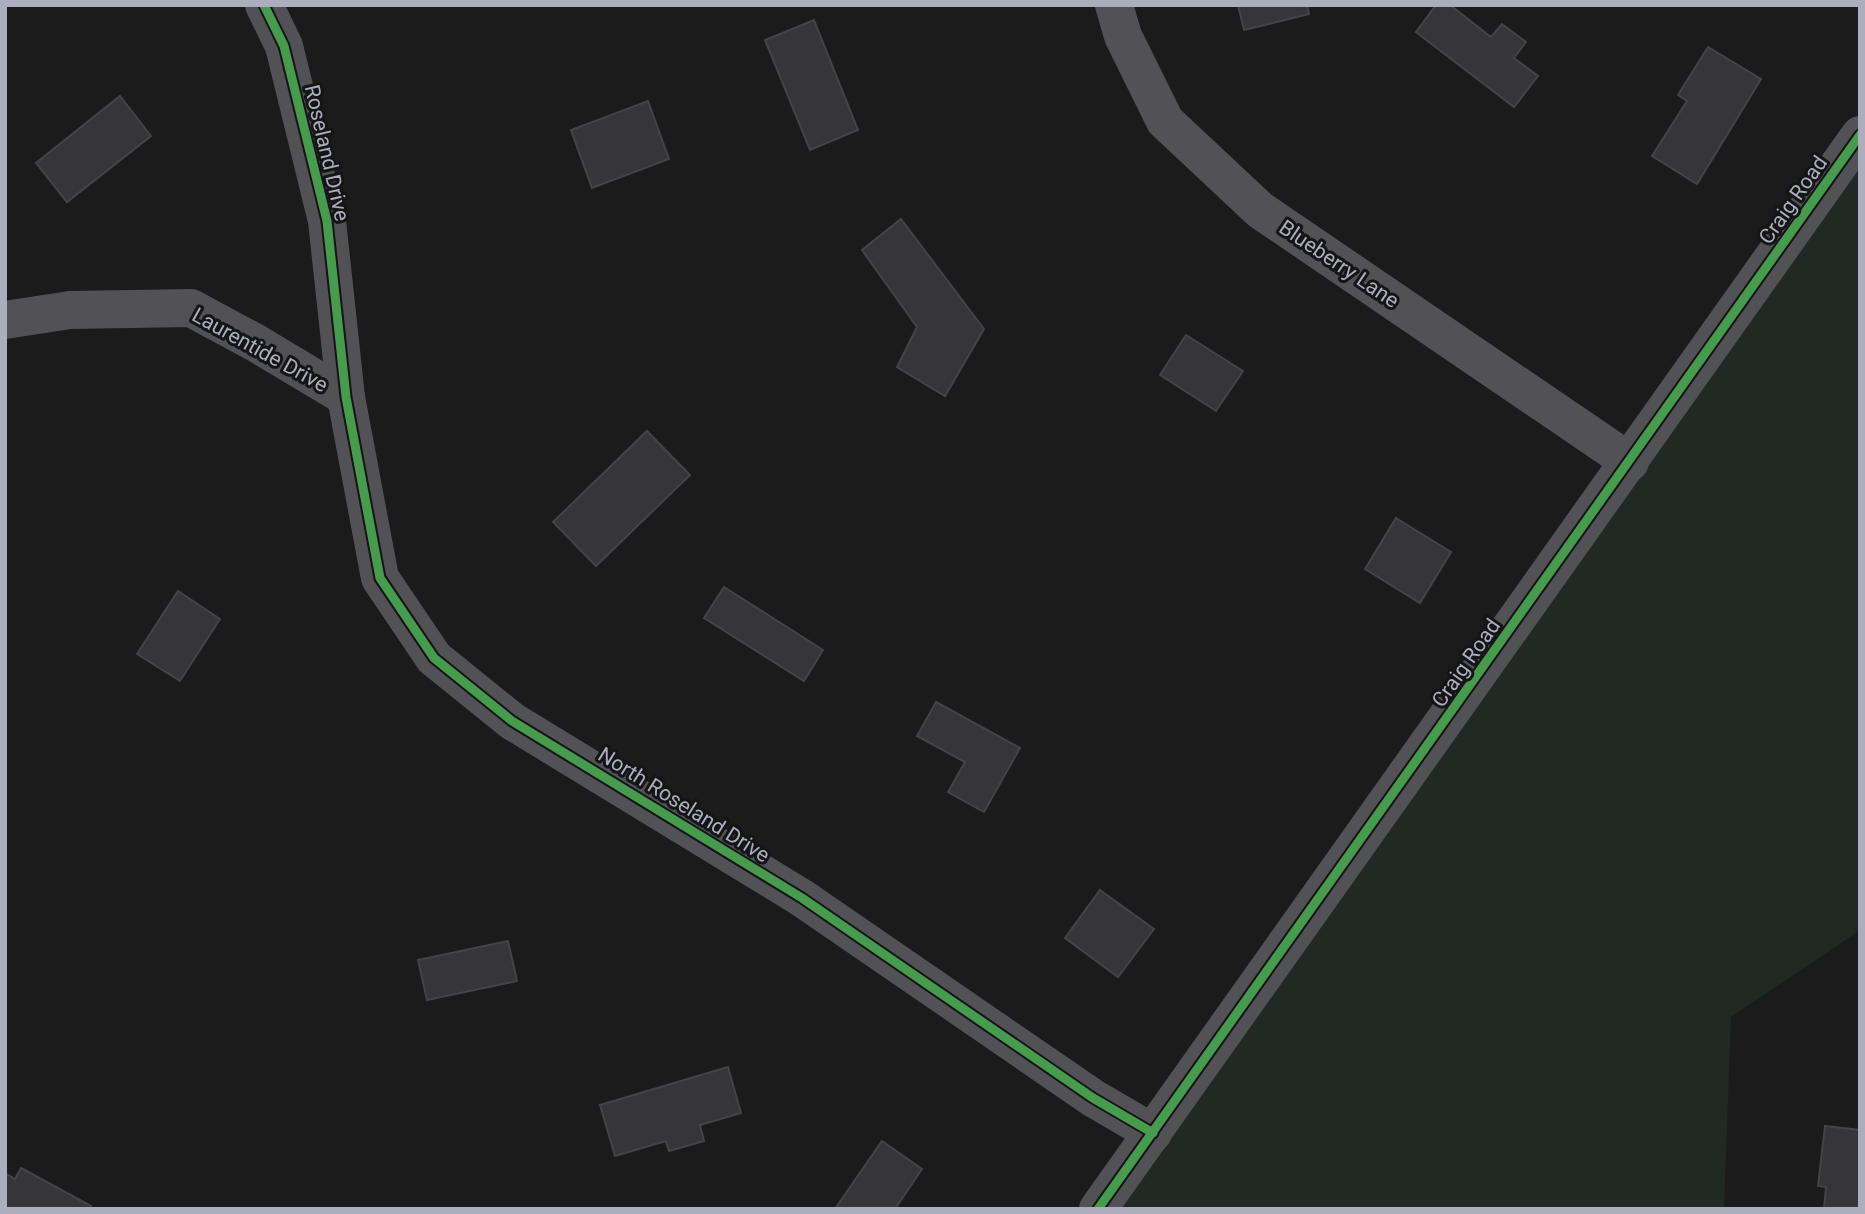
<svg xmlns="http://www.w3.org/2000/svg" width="1865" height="1214" font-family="Roboto,sans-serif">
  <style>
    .green { fill: #202923 }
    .building { fill: #363638; stroke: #444448; stroke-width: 2 }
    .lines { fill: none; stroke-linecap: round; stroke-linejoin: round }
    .minor { stroke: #515156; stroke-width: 38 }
    .cycleway-casing { stroke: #151518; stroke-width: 13 }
    .cycleway { stroke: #469c4c; stroke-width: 9 }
    .labels { text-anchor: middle; stroke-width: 6; stroke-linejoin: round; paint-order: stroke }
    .street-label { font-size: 21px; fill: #acaebd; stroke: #151518 }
  </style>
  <rect width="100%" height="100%" fill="#1b1b1c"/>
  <path class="green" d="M1860 135V930L1731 1017 1724 1209H1096Z"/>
  <g class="building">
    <path d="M1238 5H1307L1309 14 1244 30Z"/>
    <path d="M1436 5H1450L1491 37 1502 24 1526 42 1514 58 1538 76 1514 107 1416 32Z"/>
    <path d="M814 20 858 130 810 150 765 40Z"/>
    <path d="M1708 47 1761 79 1697 184 1652 156 1687 101 1678 95Z"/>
    <path d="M120 96 151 136 67 202 36 163Z"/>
    <path d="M648 101 669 159 592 188 571 130Z"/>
    <path d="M901 219 984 329 945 396 897 367 917 327 862 250Z"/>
    <path d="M1186 335 1243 371 1216 411 1160 375Z"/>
    <path d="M647 431 690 475 596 566 553 522Z"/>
    <path d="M1396 518 1451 552 1420 603 1365 569Z"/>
    <path d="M724 587 823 650 804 681 704 618Z"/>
    <path d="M178 591 220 619 180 681 137 654Z"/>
    <path d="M936 702 1020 748 984 812 948 792 965 762 917 736Z"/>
    <path d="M1100 890 1154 929 1118 977 1065 938Z"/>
    <path d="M508 941 517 981 427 1000 418 960Z"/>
    <path d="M728 1067 741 1113 700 1125 704 1141 669 1151 666 1141 615 1156 600 1105Z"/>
    <path d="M1825 1126 1860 1130V1209H1824L1826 1187 1818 1186Z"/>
    <path d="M882 1141 922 1169 895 1209H835Z"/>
    <path d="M21 1168 91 1206 90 1209H5V1173L15 1179Z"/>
  </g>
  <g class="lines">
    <g class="minor">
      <path d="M264 5 284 46 327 221 346 397 380 578 434 658 512 721 802 898 1093 1098 1153 1133"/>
      <path d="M1114 5 1123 36 1165 121 1260 210 1630 462"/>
      <path d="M5 320 70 310 191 308 256 343 346 397"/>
      <path d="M1098 1209 1860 135"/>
    </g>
    <g class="cycleway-casing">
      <g id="cycleway">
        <path d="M264 5 284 46 327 221 346 397 380 578 434 658 512 721 802 898 1093 1098 1153 1133"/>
        <path d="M1098 1209 1860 135"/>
      </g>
    </g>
    <use href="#cycleway" class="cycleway"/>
  </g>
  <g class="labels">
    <g class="street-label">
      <text transform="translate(327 153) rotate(77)" y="7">Roseland Drive</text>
      <text transform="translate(1793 200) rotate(-55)" y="7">Craig Road</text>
      <text transform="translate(1339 264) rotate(34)" y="7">Blueberry Lane</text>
      <text transform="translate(260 350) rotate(29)" y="7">Laurentide Drive</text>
      <text transform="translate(1466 663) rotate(-55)" y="7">Craig Road</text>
      <text transform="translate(684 805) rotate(32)" y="7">North Roseland Drive</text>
    </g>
  </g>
  <rect width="1865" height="1214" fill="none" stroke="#acaebd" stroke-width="14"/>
</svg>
